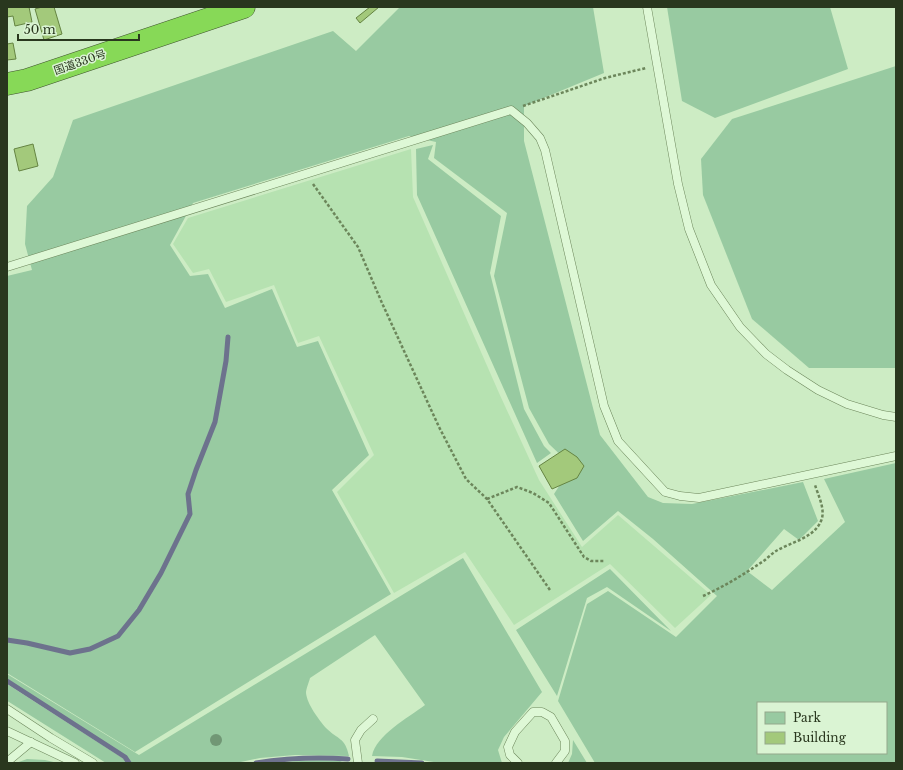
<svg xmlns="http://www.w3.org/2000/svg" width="903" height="770" font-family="'Libre Baskerville','Noto Sans JP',serif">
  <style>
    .farmland { fill: #b6e2b1 }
    .green { fill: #98caa1; fill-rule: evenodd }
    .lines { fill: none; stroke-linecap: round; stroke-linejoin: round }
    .stream { stroke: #6d728d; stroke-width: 5 }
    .building { fill: #a3c97b; stroke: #658442 }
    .lane-casing { stroke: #6c865b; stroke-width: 9 }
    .highway-casing { stroke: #40542f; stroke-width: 23 }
    .path { stroke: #6c865b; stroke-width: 2.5; stroke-dasharray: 3 2; stroke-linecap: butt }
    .lane { stroke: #def8d6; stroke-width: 8 }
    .highway { stroke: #87d957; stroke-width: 22 }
    .tree { fill: #719775 }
    .labels { text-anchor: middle; stroke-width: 3; stroke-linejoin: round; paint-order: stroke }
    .street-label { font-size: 11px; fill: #29371e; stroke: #daf4d3 }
  </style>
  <rect width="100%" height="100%" fill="#cdecc4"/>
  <path class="farmland" d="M411 149 413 197 499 393 539 480 582 547 618 515 711 595 675 628 610 564 514 625 465 552 394 593 337 492 374 455 319 336 298 343 274 285 226 302 209 269 193 273 173 244 188 218Z"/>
  <g class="green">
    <path d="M400 7H593L604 73 524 106V141L600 435 648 497 663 503 692 504 803 482 818 521 799 540 784 529 747 571 772 590 845 522 824 479 896 463V763H595L558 701 587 604 608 591 676 637 717 596 653 539 618 511 583 541 554 494 572 466 549 444 529 408 494 276 507 213 434 158 436 142 409 136 193 203 170 245 190 276 208 274 225 308 272 289 297 347 318 341 369 455 332 490 391 594 135 752 7 673V276L32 270 25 244 27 206 53 177 73 120 333 31 356 51ZM758 703H886V753H758Z"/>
    <path d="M667 7H830L848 69 715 118 682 101Z"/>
    <path d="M896 66V368H809L752 319 703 195 701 159 732 119Z"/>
    <path d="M433 145 428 159 501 216 490 273 524 409 544 446 551 453 537 463 417 195 416 149Z"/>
    <path d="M463 558 542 692 504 737 498 750 502 763H440L402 757 372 756C376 735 408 718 425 705L375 635 310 678C309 682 306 689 306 693 307 704 319 720 326 728 338 740 345 737 349 756L295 755 260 758 236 763H130L126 757 7 679V674L139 755Z"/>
    <path d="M610 569 671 631 607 587 587 598 557 696 516 630Z"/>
    <path d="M7 684 124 759 127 763H106L9 702 7 701Z"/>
    <path d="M573 740 587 763H568L572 754Z"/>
    <path d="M27 759 45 760 58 763H16Z"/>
    <path d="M320 760 342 761 338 763H264Z"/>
  </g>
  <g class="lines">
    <g class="stream">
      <path d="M7 640 27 643 70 653 90 649 118 636 139 610 161 573 190 514 188 494 196 470 215 422 226 361 228 337"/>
      <path d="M7 681 125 757 129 763"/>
      <path d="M377 761 422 763"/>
      <path d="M256 763C287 758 317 757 348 759"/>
    </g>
  </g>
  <g class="building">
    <path d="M7 7H29L32 22 15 26 13 16 7 17Z"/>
    <path d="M42 7H54L62 34 44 40 35 9Z"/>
    <path d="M370 7H379L360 23 356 18Z"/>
    <path d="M13 43 16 59 7 60V44Z"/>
    <path d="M33 144 38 166 19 171 14 149Z"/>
    <path d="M565 449 577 457 584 466 577 478 552 489 539 466Z"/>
  </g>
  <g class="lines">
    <g class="lane-casing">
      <g id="lane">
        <path d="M647 7 678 184 689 229 711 285 740 327 766 354 787 370 818 390 847 404 883 415 896 417"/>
        <path d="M7 267 511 110 527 123 540 138 545 150 604 406 618 441 665 492 680 496 699 498 896 456"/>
        <path d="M7 709 51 738 93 763"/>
        <path d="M7 731 75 763"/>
        <path d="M7 762 31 742"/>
        <path d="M358 763 355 740 361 730 373 719"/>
        <path d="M518 763 510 755 508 747 515 732 533 712H542L551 717 565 741V751L556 763"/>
      </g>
    </g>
    <g class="highway-casing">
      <path id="highway" d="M7 84 27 80 244 7"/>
    </g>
    <g class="path">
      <path d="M523 106 605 78 646 68"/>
      <path d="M313 184 358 247 382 303 439 427 466 479 487 499 550 590"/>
      <path d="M487 499 517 487 533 493 549 503 584 557 591 561H604"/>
      <path d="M703 596C723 587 743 575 762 562 767 559 771 554 776 551 791 542 814 538 821 521 826 510 818 495 815 485"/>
    </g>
    <use href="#lane" class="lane"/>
    <use href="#highway" class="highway"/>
  </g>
  <circle class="tree" cx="216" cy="740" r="6"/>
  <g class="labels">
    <g class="street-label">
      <text transform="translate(80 62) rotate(-19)" y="4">国道330号</text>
    </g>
  </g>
  <rect width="903" height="770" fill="none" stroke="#29371e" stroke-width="16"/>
  <rect x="757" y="702" width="130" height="52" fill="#daf4d3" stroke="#93a88b"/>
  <rect x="765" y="712" width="20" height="12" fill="#98caa1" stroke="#93a88b"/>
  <text x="793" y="722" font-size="12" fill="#29371e">Park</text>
  <rect x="765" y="732" width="20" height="12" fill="#a3c97b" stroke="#93a88b"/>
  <text x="793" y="742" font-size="12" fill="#29371e">Building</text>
  <path d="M18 34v6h121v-6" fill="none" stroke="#29371e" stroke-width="2"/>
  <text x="24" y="34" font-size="12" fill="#29371e" stroke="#daf4d3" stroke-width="3" paint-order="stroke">50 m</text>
</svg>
